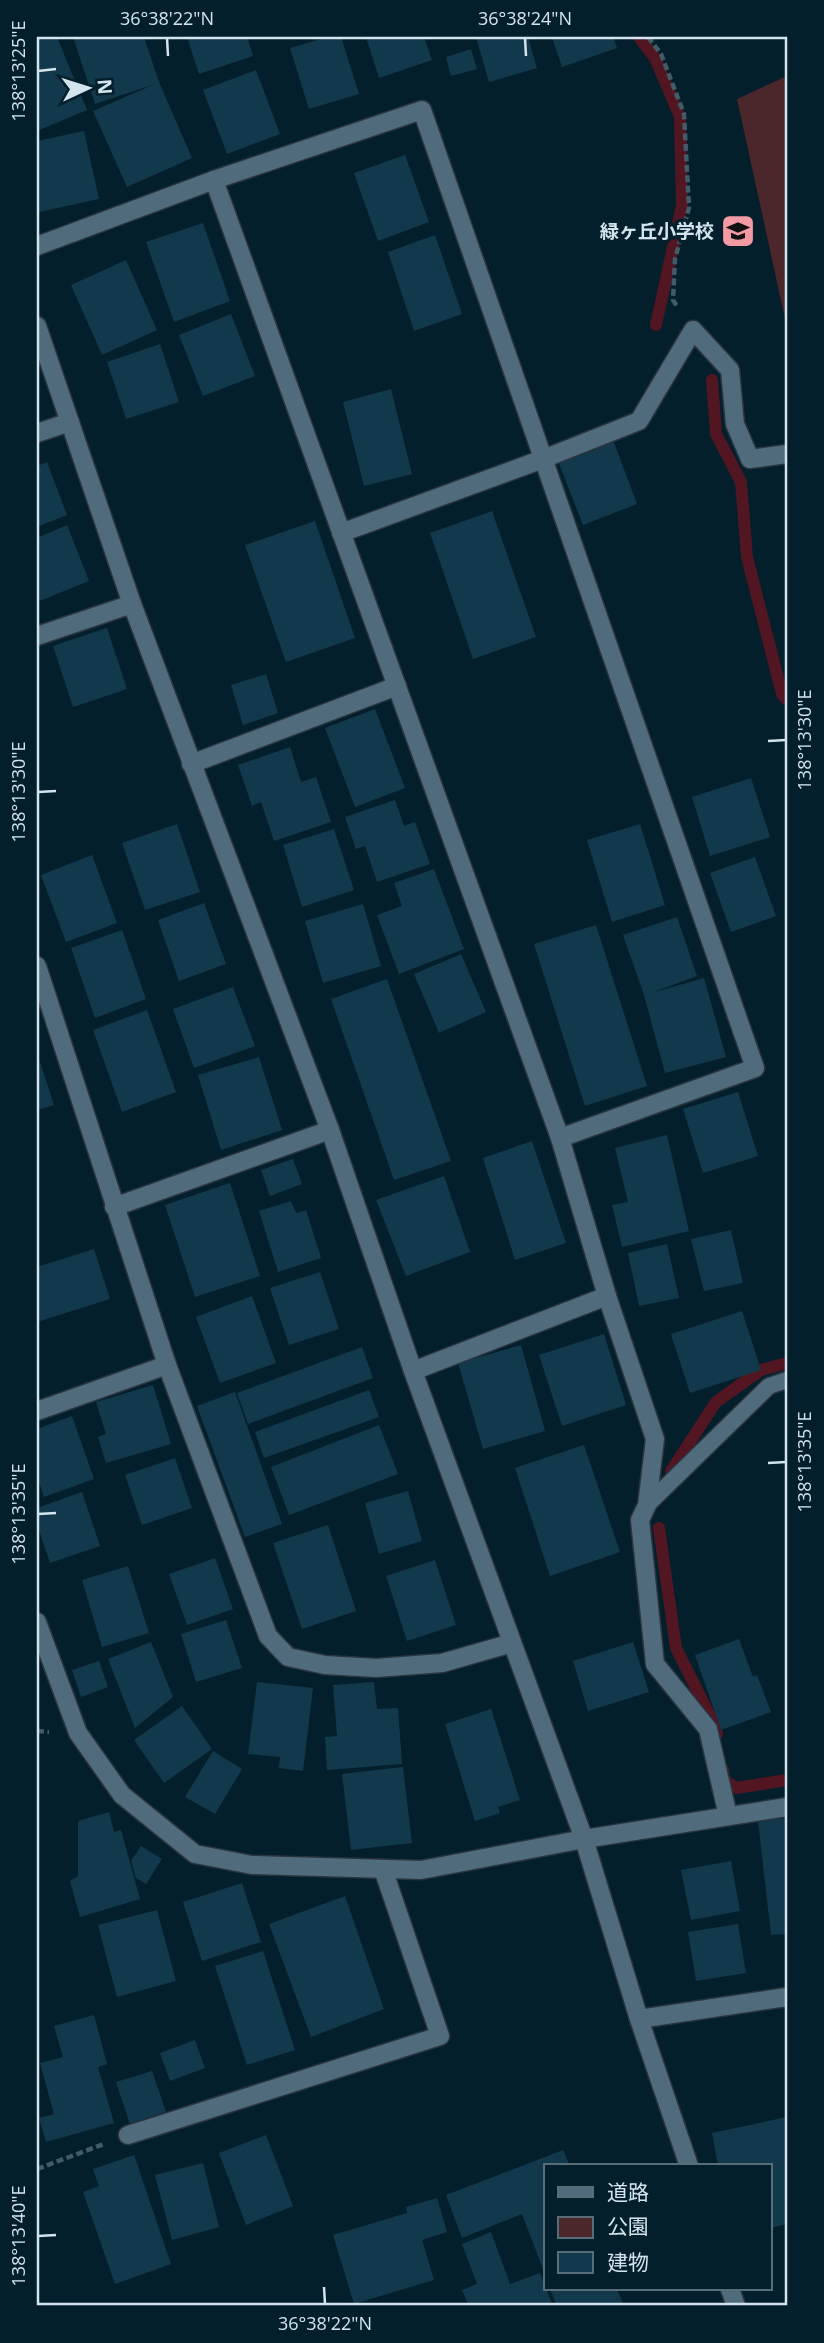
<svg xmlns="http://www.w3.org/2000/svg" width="824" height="2343" font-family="'Open Sans','Noto Sans JP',sans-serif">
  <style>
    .green { fill: #4b262b }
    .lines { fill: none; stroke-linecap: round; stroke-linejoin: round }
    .stream { stroke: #521522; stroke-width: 12 }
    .building { fill: #12384b }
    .service-casing { stroke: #2a343f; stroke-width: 19 }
    .minor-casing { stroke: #2a343f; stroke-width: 21 }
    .tertiary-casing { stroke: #2a343f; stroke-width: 21 }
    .path { stroke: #435b67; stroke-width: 4.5; stroke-dasharray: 7 3.5; stroke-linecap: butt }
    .service { stroke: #506c7c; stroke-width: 16 }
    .minor { stroke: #506c7c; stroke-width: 18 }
    .tertiary { stroke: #506c7c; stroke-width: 18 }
    .ticks { fill: none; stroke: #d4e4ed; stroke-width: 2.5 }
    .labels { text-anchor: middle; stroke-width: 7; stroke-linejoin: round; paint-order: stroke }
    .poi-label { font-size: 19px; font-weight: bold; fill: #d4e4ed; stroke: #031f2c; text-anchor: end }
    .neatline { fill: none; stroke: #d4e4ed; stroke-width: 2.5 }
    .ticks-label { font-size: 18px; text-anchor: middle; fill: #d4e4ed }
  </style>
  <rect width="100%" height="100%" fill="#031f2c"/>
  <path class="green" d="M787 76V328L737 99Z"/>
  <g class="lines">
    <g class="stream">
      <path d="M639 37 655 58 680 117 682 205 656 325"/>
      <path d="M712 380 716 434 741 482 747 557 782 694 787 700"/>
      <path d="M671 1471 716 1402 761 1370 787 1363"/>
      <path d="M659 1528 676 1648 714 1724 717 1734"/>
      <path d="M723 1769 724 1780 736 1788 787 1780"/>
    </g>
  </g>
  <g class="building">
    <path d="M37 37H57L87 110 37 131Z"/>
    <path d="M73 37H144L159 82 192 158 127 187 93 111 155 84 95 104Z"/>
    <path d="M187 37H247L253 56 199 74Z"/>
    <path d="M328 37H341L359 94 309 109 290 48Z"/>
    <path d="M366 37H424L432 60 379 78Z"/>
    <path d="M476 37H528L537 68 489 82Z"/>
    <path d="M552 37H613L617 48 562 67Z"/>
    <path d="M471 49 477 69 451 76 446 57Z"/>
    <path d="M256 70 280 134 227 154 203 90Z"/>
    <path d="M84 131 99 199 39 212 37 201V141Z"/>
    <path d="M405 155 429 222 378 241 354 173Z"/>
    <path d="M203 223 230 301 174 322 146 242Z"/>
    <path d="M435 235 462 314 414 331 388 252Z"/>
    <path d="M126 260 157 330 102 355 71 285Z"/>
    <path d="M231 314 255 376 203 396 179 335Z"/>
    <path d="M160 344 179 402 126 419 107 362Z"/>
    <path d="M391 389 412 474 364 486 343 402Z"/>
    <path d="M613 440 637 504 583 525 558 461Z"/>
    <path d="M47 462 67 515 37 527V466Z"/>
    <path d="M492 511 536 637 473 659 430 533Z"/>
    <path d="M315 521 355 638 286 662 245 545Z"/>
    <path d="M67 525 89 581 37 602V538Z"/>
    <path d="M107 628 127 689 73 707 53 646Z"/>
    <path d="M266 674 278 713 243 725 231 685Z"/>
    <path d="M375 709 405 788 355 807 325 728Z"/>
    <path d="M290 747 301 782 316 777 331 822 274 841 261 802 252 806 238 765Z"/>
    <path d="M751 778 770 837 710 856 692 797Z"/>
    <path d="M395 800 404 826 415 822 430 864 377 882 365 846 356 849 345 817Z"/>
    <path d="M177 824 200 892 145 910 122 843Z"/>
    <path d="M640 824 665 905 612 922 587 840Z"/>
    <path d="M334 829 354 890 302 907 283 845Z"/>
    <path d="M92 855 117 923 66 942 41 875Z"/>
    <path d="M755 857 776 916 731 932 710 873Z"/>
    <path d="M434 869 464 949 399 974 377 915 402 906 394 883Z"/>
    <path d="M204 903 226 964 179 981 158 920Z"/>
    <path d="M363 904 381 966 323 983 305 921Z"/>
    <path d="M677 917 697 976 651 993 704 978 726 1057 665 1073 644 995 623 935Z"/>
    <path d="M596 925 647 1086 585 1106 534 944Z"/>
    <path d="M122 930 146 999 95 1018 71 948Z"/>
    <path d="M461 954 486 1012 439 1033 414 974Z"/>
    <path d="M387 979 451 1161 394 1180 331 999Z"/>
    <path d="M233 987 255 1046 194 1068 173 1009Z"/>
    <path d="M147 1010 176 1092 122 1112 93 1030Z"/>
    <path d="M37 1053 54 1105 37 1110Z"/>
    <path d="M259 1057 282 1130 221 1150 198 1075Z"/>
    <path d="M738 1092 758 1156 703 1173 683 1109Z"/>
    <path d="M667 1135 689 1231 622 1247 612 1205 628 1202 615 1148Z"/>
    <path d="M532 1141 566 1243 515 1260 483 1158Z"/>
    <path d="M293 1159 302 1184 270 1196 261 1170Z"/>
    <path d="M444 1176 470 1252 406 1276 376 1200Z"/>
    <path d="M230 1183 260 1276 195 1297 165 1205Z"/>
    <path d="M291 1201 296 1213 306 1210 321 1258 278 1272 259 1211Z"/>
    <path d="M731 1230 743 1283 704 1291 691 1239Z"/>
    <path d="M667 1244 679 1298 639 1306 628 1253Z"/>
    <path d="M94 1249 110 1299 37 1322V1267Z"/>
    <path d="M320 1272 339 1329 289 1345 270 1288Z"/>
    <path d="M252 1296 276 1363 220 1383 196 1317Z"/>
    <path d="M742 1311 761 1370 690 1393 671 1334Z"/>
    <path d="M604 1334 626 1405 562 1426 539 1355Z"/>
    <path d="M521 1345 545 1431 483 1449 458 1363Z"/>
    <path d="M362 1347 373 1378 248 1424 237 1393Z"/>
    <path d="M153 1385 171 1444 106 1463 98 1437 106 1434 96 1402Z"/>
    <path d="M369 1390 379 1417 264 1458 255 1432Z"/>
    <path d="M235 1392 282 1524 245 1537 197 1406Z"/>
    <path d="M72 1416 94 1479 44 1497 37 1476V1429Z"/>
    <path d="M379 1425 398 1474 289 1515 271 1467Z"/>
    <path d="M584 1445 620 1552 550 1576 515 1468Z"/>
    <path d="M175 1458 192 1508 142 1525 125 1475Z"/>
    <path d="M408 1491 422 1541 379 1554 365 1503Z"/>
    <path d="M82 1492 100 1546 50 1563 37 1524V1508Z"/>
    <path d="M328 1525 356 1611 302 1629 273 1543Z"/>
    <path d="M215 1558 233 1609 187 1625 169 1574Z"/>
    <path d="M435 1560 456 1625 407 1641 386 1576Z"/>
    <path d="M128 1566 149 1633 102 1647 82 1580Z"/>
    <path d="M226 1620 242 1668 196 1682 181 1634Z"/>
    <path d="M739 1639 753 1677 757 1675 771 1712 721 1730 695 1655Z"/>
    <path d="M151 1642 173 1697 135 1728 108 1659Z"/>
    <path d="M633 1642 649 1692 588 1711 573 1661Z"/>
    <path d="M99 1661 108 1687 81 1697 72 1670Z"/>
    <path d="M257 1682 313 1688 303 1771 279 1768 280 1757 248 1754Z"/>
    <path d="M374 1682 377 1709 398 1708 402 1764 327 1770 325 1737 337 1736 333 1685Z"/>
    <path d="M182 1706 212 1749 164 1783 134 1740Z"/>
    <path d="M491 1709 520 1800 498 1807 500 1813 475 1821 445 1724Z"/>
    <path d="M213 1751 242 1769 215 1814 185 1797Z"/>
    <path d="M403 1767 412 1843 351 1850 342 1774Z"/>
    <path d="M109 1812 114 1832 121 1830 140 1899 80 1917 70 1881 78 1876V1821Z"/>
    <path d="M787 1818V1934L771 1935 758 1821Z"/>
    <path d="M141 1846 162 1859 146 1884 136 1878 131 1861Z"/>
    <path d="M731 1861 740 1911 691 1920 681 1870Z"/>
    <path d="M242 1883 261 1942 202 1961 183 1902Z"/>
    <path d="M345 1896 384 2009 311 2037 269 1924Z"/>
    <path d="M157 1910 176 1981 117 1997 98 1925Z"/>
    <path d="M738 1924 746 1973 696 1981 688 1932Z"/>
    <path d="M263 1951 295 2050 247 2065 215 1966Z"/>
    <path d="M94 2015 107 2064 98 2067 114 2123 46 2142 39 2118 54 2114 40 2063 63 2057 54 2026Z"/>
    <path d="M195 2040 205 2068 170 2081 160 2053Z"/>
    <path d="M152 2071 166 2112 130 2124 116 2082Z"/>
    <path d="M787 2117V2224L770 2228V2166H718L712 2133Z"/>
    <path d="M266 2135 293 2206 246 2225 219 2153Z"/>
    <path d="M563 2150 570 2166H546V2277L522 2214 462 2238 446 2195Z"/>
    <path d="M134 2155 171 2264 115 2284 83 2192 99 2186 93 2169Z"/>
    <path d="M203 2163 219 2227 172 2240 155 2175Z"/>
    <path d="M437 2198 447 2232 422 2240 434 2280 354 2304 333 2235 407 2213 406 2207Z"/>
    <path d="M491 2232 510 2284 540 2273 553 2306H469L462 2290 477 2284 462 2244Z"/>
    <path d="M550 2289H617L624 2306H557Z"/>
  </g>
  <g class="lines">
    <g class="service-casing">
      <path id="service" d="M647 1505 769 1386 787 1380"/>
    </g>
    <g class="minor-casing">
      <g id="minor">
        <path d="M214 180 560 1138"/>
        <path d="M37 246 214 180 422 110 755 1068 560 1138 607 1296 413 1371"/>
        <path d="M37 433 70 422"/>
        <path d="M341 533 543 459 639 421 693 330 730 370 735 424 750 459 787 454"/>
        <path d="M37 636 132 604"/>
        <path d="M191 764 397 686"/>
        <path d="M37 966 167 1365 268 1636 288 1657 325 1665 376 1668 442 1663 512 1643"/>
        <path d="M114 1207 330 1130"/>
        <path d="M607 1296 655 1439 647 1505 640 1520 655 1664 708 1729 728 1816"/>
        <path d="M37 1411 167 1365"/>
        <path d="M37 1622 78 1733 122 1795 195 1854 252 1865 421 1870 584 1839 787 1807"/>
        <path d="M639 2019 787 1997"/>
        <path d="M128 2135 440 2036 383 1869"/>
      </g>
    </g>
    <g class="tertiary-casing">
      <g id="tertiary">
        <path d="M37 326 132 604 330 1130 413 1371 584 1839 639 2019 689 2166"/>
        <path d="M730 2289 736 2306"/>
      </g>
    </g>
    <g class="path">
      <path d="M648 37 661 54 684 114 689 208 675 259 673 300 678 308"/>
      <path d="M37 1731 49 1732"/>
      <path d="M37 2169 104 2144"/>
    </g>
    <use href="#service" class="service"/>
    <use href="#minor" class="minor"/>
    <use href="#tertiary" class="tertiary"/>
  </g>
  <path class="ticks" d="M167 38 168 56M525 38 526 56M38 71 56 69M768 741 786 740M38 792 56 791M768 1463 786 1462M38 1514 56 1513M38 2236 56 2235M324 2287 325 2304"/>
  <defs>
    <g id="school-square" transform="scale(1.75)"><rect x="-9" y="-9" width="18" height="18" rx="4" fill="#f49aa5" stroke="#031f2c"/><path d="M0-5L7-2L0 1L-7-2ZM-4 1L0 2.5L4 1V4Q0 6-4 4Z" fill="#111"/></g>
  </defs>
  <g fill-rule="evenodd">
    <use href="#school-square" x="738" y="231"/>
  </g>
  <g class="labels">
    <g class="poi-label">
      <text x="714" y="238">緑ヶ丘小学校</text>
    </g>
  </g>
  <rect width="824" height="2343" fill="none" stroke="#031f2c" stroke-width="77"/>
  <rect x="544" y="2164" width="228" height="126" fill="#031f2c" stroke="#576e79" stroke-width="2"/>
  <rect x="558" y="2187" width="35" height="10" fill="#506c7c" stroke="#576e79" stroke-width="2"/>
  <text x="607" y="2200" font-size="21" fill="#d4e4ed">道路</text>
  <rect x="558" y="2217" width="35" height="21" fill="#4b262b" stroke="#576e79" stroke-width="2"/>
  <text x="607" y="2234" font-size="21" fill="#d4e4ed">公園</text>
  <rect x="558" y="2252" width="35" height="21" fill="#12384b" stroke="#576e79" stroke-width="2"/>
  <text x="607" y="2270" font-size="21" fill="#d4e4ed">建物</text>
  <g transform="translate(88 88) rotate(86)" stroke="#031f2c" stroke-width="5" paint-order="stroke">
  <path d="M0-5L12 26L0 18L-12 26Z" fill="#d4e4ed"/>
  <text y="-10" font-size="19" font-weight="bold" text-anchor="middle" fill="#d4e4ed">N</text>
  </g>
  <rect x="38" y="38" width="748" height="2266" class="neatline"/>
  <g class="ticks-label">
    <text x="167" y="25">36°38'22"N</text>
    <text x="525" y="25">36°38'24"N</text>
    <text transform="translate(19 71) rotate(-90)" y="6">138°13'25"E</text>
    <text transform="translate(805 740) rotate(-90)" y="6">138°13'30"E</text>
    <text transform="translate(19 792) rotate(-90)" y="6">138°13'30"E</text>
    <text transform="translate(805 1462) rotate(-90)" y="6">138°13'35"E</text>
    <text transform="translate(19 1514) rotate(-90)" y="6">138°13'35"E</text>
    <text transform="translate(19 2236) rotate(-90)" y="6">138°13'40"E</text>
    <text x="325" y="2330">36°38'22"N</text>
  </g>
</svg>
